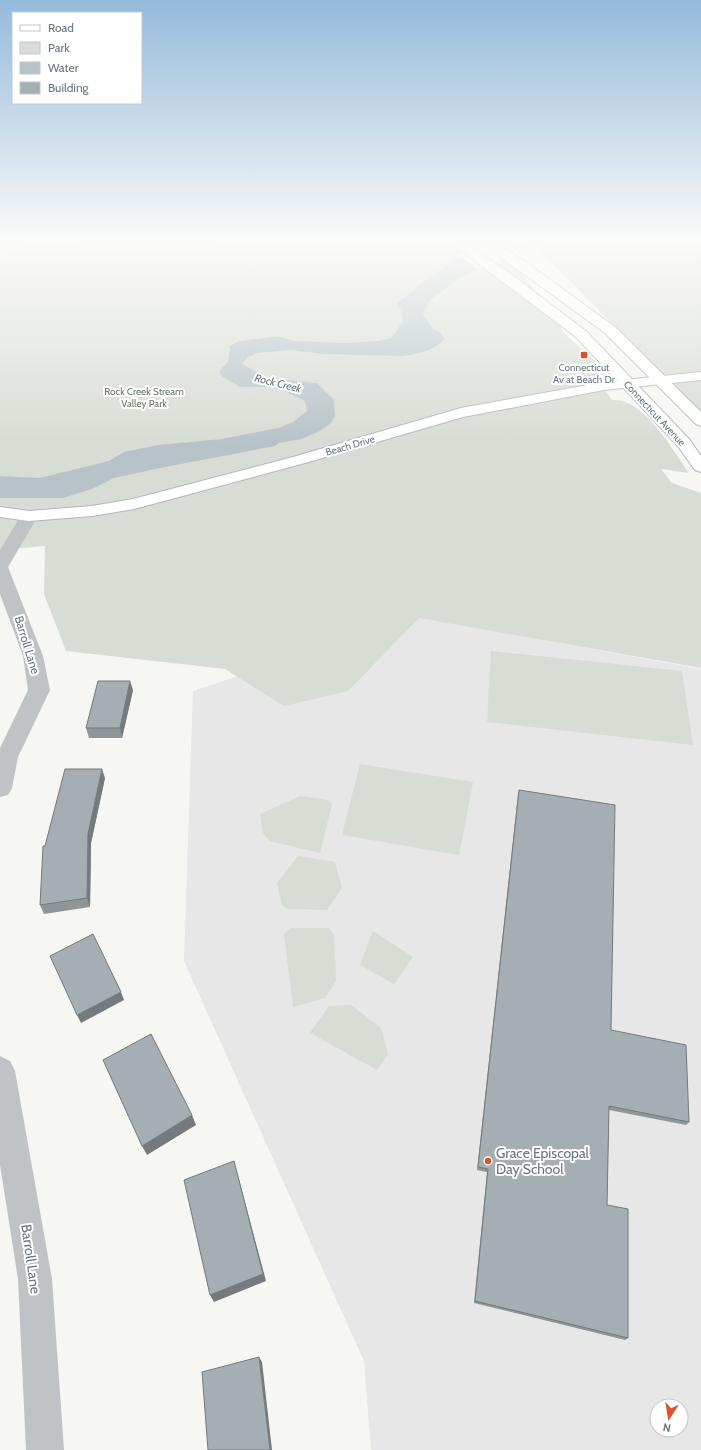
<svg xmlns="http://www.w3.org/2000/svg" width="701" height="1450" font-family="Cabin,sans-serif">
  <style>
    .built { fill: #e6e7e6; fill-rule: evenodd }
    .green { fill: #d7dcd4 }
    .water { fill: #b7c3c7 }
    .pier { fill: #f6f6f2 }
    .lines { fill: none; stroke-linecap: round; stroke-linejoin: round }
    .secondary-casing { stroke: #b1b7bb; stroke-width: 2 }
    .primary-casing { stroke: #b2b7ba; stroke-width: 2 }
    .street { fill: #bfc3c6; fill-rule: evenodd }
    .secondary { fill: #fff; fill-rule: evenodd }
    .primary { fill: #fff; fill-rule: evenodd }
    .wall { fill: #8e969a }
    .shaded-wall { fill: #747a7d }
    .building { fill: #a5aeb3; stroke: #747a7d }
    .poi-dot { fill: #dd532b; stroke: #fff; stroke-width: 1.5 }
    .labels { text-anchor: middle; stroke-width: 4; stroke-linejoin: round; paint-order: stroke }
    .far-poi-label { font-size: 10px; fill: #667682; stroke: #fff }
    .far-park-label { font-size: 10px; fill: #697a64; stroke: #fff }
    .far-street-label { font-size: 10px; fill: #667682; stroke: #fff }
    .far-water-label { font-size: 11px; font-style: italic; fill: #61777f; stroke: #fff }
    .street-label { font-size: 12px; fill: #667682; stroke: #fff }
    .near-poi-label { font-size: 14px; fill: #667682; stroke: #fff; text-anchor: start }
    .near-street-label { font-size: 14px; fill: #667682; stroke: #fff }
  </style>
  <rect width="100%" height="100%" fill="#f6f6f2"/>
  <g class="built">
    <path d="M0 242H55L0 275Z"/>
    <path d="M419 617 701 669V1450H371L364 1361 184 961 193 691ZM657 1406H681V1430H657Z"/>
  </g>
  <g class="green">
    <path d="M33 242H65L98 249H177L258 242H500L564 333 597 363 599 372 595 376 612 400C644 397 673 451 689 473L661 469 672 483 701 493V668L419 618 348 691 284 706 225 669 66 651 44 594 45 546 0 550V258Z"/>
    <path d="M532 242H701V413L545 256 537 251 538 249Z"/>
    <path d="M491 651 682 671 693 745 487 722Z"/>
    <path d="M360 764 473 782 459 855 342 835Z"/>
    <path d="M300 796 327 800 332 804 320 853 270 841 263 833 260 814Z"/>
    <path d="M298 856 335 862 342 888 327 910 288 909 282 905 277 883Z"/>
    <path d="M291 928H329L334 935 336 981 325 998 293 1007 284 934Z"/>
    <path d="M373 931 413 957 394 984 360 965Z"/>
    <path d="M351 1005 381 1028 388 1054 377 1070 310 1033 329 1006Z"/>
  </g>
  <path class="water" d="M487 242H541L540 244 518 248 465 275 431 299 427 305 423 314 433 329 440 332 444 339C435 351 417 354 403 356L324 354 292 350 257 353 247 358 242 364 261 374 263 378 317 383 334 400 335 416 331 423 318 432 301 439 279 443 275 446 165 467 114 478 92 489 63 498H0V476L40 478 109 461 124 452 158 445 222 439 278 428 293 422 307 411 305 401 284 391 268 387H240L220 375V370L228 362 230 346 239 341 272 337H280L295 341 346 343 378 341 391 338 403 322 402 313 397 303 438 271Z"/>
  <path class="pier" d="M484 242H505L518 251 479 270 459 256Z"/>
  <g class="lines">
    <g class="secondary-casing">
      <path id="secondary" d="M701 372V380L604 390 463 417 305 463 134 509 92 516 29 521 0 517V507L29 511 92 506 133 499 293 457 461 408 604 382Z"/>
    </g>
    <g class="primary-casing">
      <g id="primary">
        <path d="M450 242H464L512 275 586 331 689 439 701 456V472L695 470 677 445 576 337Z"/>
        <path d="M480 242H494L527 263 615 327 701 412V426L696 424 605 333Z"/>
      </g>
    </g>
    <g class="street">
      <path d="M29 511 35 512 38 516 8 567 43 656 50 690 18 757 12 788 8 795 0 797V748L28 690 23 656 0 594V550L23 512Z"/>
      <path d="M0 1056 10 1061 15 1071 52 1279 64 1450H26L18 1279 0 1165Z"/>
    </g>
    <use href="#secondary" class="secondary"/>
    <use href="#primary" class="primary"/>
  </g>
  <g class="wall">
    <path d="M133 690 122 738H89L86 728Z"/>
    <path d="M105 778 91 843 90 907 44 914 40 905 45 846Z"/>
    <path d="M519 790 611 1030 689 1122 686 1125 609 1110 607 1205 628 1338 625 1340 474 1303 487 1172 477 1170 518 794Z"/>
  </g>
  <g class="shaded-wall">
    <path d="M130 681 133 690 122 738 120 728Z"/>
    <path d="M102 769 105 778 91 843 90 907 87 898 88 834Z"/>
    <path d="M121 992 124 1000 81 1023 77 1015Z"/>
    <path d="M192 1115 196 1125 147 1155 142 1146Z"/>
    <path d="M234 1161 266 1281 214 1302 210 1295Z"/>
    <path d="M259 1357 262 1362 272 1450H270Z"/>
  </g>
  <g class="building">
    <path d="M98 681H130L120 728H86Z"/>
    <path d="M65 769H102L88 834 87 898 40 905 43 846H45Z"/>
    <path d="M519 790 615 805 611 1030 686 1045 689 1122 609 1106 607 1205 628 1209V1338L475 1301 488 1169 478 1167Z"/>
    <path d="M93 934 121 992 77 1015 50 956Z"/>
    <path d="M151 1034 192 1115 142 1146 103 1060Z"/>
    <path d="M234 1161 263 1274 210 1295 184 1180Z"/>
    <path d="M259 1357 270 1450H208L202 1372Z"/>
  </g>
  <linearGradient id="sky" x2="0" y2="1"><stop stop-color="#94badb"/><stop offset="0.54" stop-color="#fbfbf9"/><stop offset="1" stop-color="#fbfbf9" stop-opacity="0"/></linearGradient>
  <rect width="701" height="445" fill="url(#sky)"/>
  <g class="poi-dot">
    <rect x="580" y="351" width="8" height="8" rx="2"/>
    <circle cx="488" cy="1161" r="4"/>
  </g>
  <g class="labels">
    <g class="far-poi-label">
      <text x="584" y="371">Connecticut<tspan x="584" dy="12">Av at Beach Dr</tspan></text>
    </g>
    <g class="far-park-label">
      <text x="144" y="395">Rock Creek Stream<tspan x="144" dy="12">Valley Park</tspan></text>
    </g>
    <g class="far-street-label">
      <text transform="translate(655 413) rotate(47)" y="4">Connecticut Avenue</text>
      <text transform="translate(350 445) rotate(-16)" y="4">Beach Drive</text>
    </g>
    <g class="far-water-label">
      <text transform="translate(278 383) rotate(14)" y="4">Rock Creek</text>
    </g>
    <g class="street-label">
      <text transform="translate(27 645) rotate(73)" y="4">Barroll Lane</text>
    </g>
    <g class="near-poi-label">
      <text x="496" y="1158">Grace Episcopal<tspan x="496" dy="16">Day School</tspan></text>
    </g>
    <g class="near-street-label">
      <text transform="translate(31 1259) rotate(82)" y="5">Barroll Lane</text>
    </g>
  </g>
  <rect x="12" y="12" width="130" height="92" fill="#ffffff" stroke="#c2c8cd"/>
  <rect x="20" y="25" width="20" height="6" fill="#ffffff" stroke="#c2c8cd"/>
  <text x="48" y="32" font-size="12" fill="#667682">Road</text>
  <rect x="20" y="42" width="20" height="12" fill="#d7dcd4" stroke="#c2c8cd"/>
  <text x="48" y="52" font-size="12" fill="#667682">Park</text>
  <rect x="20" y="62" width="20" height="12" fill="#b7c3c7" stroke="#c2c8cd"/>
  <text x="48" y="72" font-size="12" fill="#667682">Water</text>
  <rect x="20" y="82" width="20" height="12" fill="#a5aeb3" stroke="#c2c8cd"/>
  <text x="48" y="92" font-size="12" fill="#667682">Building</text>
  <g transform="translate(669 1418) rotate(192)"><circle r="19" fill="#ffffff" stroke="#c2c8cd"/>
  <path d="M0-3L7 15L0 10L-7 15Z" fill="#dd532b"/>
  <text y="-6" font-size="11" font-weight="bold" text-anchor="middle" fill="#667682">N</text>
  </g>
</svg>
